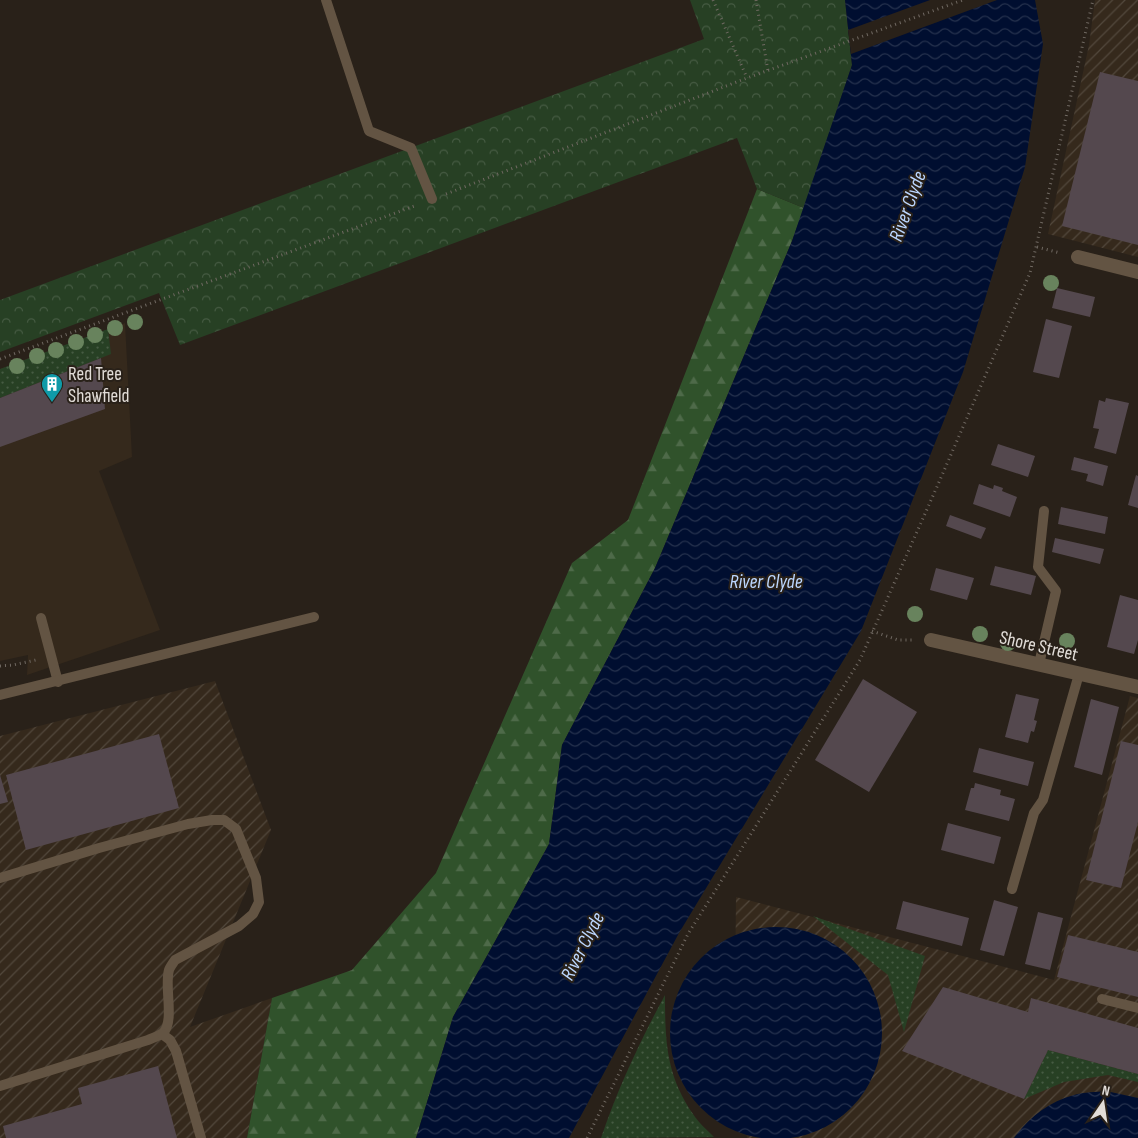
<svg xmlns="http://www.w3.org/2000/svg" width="1138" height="1138" font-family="'Sofia Sans Condensed',sans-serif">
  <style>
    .built { fill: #35291c }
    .industrial { fill: url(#industrial-furrows) }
    .grass { fill: url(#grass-dots) }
    .forest { fill: url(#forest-firs) }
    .park { fill: url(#park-crowns) }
    .water { fill: url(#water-waves) }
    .pier { fill: #292119 }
    .building { fill: #54484e }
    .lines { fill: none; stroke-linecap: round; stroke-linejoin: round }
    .path { stroke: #706962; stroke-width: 3; stroke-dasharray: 1 4; stroke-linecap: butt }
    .service { stroke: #635443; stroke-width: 10 }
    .minor { stroke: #635443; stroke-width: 14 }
    .tree { fill: #68835d }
    .labels { text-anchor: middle; stroke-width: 4; stroke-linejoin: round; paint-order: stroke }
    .poi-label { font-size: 19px; fill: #e2ddd8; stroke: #292119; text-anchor: start }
    .street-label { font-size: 19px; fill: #e2ddd8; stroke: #292119 }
    .water-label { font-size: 20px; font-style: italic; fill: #bcd7ff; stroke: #292119 }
  </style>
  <defs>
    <pattern id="industrial-furrows" width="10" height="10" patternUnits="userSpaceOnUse" patternTransform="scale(1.25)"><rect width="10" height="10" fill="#35291c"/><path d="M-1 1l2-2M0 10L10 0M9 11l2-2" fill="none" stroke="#52483c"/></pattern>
    <pattern id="grass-dots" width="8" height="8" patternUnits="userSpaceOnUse" patternTransform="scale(1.25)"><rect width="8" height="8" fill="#274024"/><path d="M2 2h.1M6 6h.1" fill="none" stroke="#465b43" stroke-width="1.8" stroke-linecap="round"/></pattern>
    <pattern id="forest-firs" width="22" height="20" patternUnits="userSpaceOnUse" patternTransform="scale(1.25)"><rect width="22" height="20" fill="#30522b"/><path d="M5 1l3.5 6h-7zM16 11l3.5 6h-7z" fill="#4e6a49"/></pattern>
    <pattern id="park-crowns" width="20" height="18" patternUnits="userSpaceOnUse" patternTransform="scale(1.25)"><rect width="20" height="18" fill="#274024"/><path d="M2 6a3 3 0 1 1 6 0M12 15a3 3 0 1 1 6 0" fill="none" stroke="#465b43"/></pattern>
    <pattern id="water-waves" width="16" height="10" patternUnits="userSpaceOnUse" patternTransform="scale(1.25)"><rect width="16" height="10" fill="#000e30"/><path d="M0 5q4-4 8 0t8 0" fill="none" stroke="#25314d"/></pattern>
  </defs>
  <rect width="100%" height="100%" fill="#292119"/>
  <path class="built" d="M125 323 132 457 99 471 160 630 27 675 28 655 0 661V369Z"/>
  <g class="industrial">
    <path d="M1095 0H1138V257L1048 234 1089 45Z"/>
    <path d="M215 681 271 830 190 1027 272 998 247 1138H0V736Z"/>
    <path d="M1130 696 1138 698V1138H747L735 996 736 897 1054 980Z"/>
  </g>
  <g class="grass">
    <path d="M108 329 111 354 0 398V369Z"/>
    <path d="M813 916 925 956 904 1032 888 975Z"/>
    <path d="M665 995C665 1040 666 1075 693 1114 698 1122 707 1130 714 1137L601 1138C618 1088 640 1041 665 995Z"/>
    <path d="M1048 1050 1138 1074V1082L1108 1075 1064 1082 1024 1099Z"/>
  </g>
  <path class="forest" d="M757 189 804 208 792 241 655 568 562 745 549 844 453 1017 416 1138H247L272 998 352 970 436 873 572 563 628 520Z"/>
  <path class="park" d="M690 0H845L852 65 804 208 757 189 737 138 180 345 159 293 0 352V300L704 39Z"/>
  <g class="water">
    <path d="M845 0H1035L1043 44 1025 167 963 372 861 631 679 933 569 1138H416L453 1017 549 844 562 745 655 568 792 241 852 65Z"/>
    <circle cx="776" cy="1033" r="106"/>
    <path d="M1106 1091 1138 1098V1138H1014C1029 1117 1049 1102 1074 1095 1084 1092 1096 1092 1106 1091Z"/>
  </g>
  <path class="pier" d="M930 0H997L851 54 848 30Z"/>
  <g class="building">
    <path d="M1100 72 1138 81V245L1062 226Z"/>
    <path d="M1057 288 1095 297 1090 317 1052 308Z"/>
    <path d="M1046 319 1072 326 1059 378 1033 372Z"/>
    <path d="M101 358 105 409 0 447V398Z"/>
    <path d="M1106 398 1129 403 1116 454 1094 448 1099 429 1093 428 1099 400 1105 402Z"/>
    <path d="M998 444 1035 456 1028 477 991 465Z"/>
    <path d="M1074 457 1108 466 1103 486 1086 481 1088 474 1071 470Z"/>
    <path d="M1136 475 1138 476V508L1128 505Z"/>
    <path d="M979 484 993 489 994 485 1003 488 1002 491 1017 497 1010 517 973 504Z"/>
    <path d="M1061 507 1108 517 1105 534 1058 524Z"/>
    <path d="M950 515 986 528 981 539 946 526Z"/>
    <path d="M1055 538 1104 549 1100 564 1052 552Z"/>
    <path d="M995 566 1036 576 1031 595 990 585Z"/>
    <path d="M936 568 974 578 967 600 930 590Z"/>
    <path d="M1120 595 1138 600V640L1134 654 1107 647Z"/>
    <path d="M863 679 917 712 869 792 815 760Z"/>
    <path d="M1016 694 1039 699 1034 720 1037 721 1034 732 1031 731 1028 743 1005 737Z"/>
    <path d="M1091 699 1119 707 1102 775 1074 767Z"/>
    <path d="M159 734 179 808 26 850 6 775Z"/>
    <path d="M1121 741 1138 745V822L1121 888 1086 880Z"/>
    <path d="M979 748 1034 762 1028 786 973 772Z"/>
    <path d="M0 775 8 802 0 804Z"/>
    <path d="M975 783 1001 790 1000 795 1015 799 1009 821 965 810 971 788H974Z"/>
    <path d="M948 823 1001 837 994 864 941 850Z"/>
    <path d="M994 900 1018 907 1004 956 980 950Z"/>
    <path d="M903 901 969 918 962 946 896 929Z"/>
    <path d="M1038 912 1063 918 1050 970 1025 964Z"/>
    <path d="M1068 935 1138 952V997L1057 977Z"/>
    <path d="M943 987 1028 1012 1031 998 1138 1028V1074L1048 1050 1024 1099 902 1051Z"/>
    <path d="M158 1066 177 1138H6L3 1126 82 1104 78 1088Z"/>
  </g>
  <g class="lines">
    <g class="path">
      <path d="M713 0 747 78"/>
      <path d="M756 0 768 71"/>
      <path d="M446 194 747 78 963 0"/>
      <path d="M1037 247 1060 253"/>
      <path d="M0 359 417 205"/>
      <path d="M872 631 898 640H913"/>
      <path d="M0 666 13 665 36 660"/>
      <path d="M587 1138 688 934 860 660 936 489 1030 273 1093 0"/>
    </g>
    <g class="service">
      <path d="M326 0 369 131 411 148 432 199"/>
      <path d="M41 618 58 682"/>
      <path d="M1039 664 1056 591 1038 567 1044 511"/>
      <path d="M0 695 314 617"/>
      <path d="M0 878 99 848 188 824 212 820H224L236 829 256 878 259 902 253 914 239 926 175 960C173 963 170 967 169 970 164 987 175 1021 163 1033 159 1036 152 1038 148 1040L0 1086"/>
      <path d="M1012 889 1034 813 1043 800 1079 674"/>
      <path d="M1102 999 1138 1008"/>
      <path d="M162 1034 170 1040 176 1051 201 1138"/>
    </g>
    <g class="minor">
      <path d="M1078 257 1138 272"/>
      <path d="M931 640 1138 687"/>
    </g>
  </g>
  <g class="tree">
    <circle cx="1051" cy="283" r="8"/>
    <circle cx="135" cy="322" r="8"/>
    <circle cx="115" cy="328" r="8"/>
    <circle cx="95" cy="335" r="8"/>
    <circle cx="76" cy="342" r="8"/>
    <circle cx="56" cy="350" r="8"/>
    <circle cx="37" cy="356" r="8"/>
    <circle cx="17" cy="366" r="8"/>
    <circle cx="915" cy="614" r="8"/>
    <circle cx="980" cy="634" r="8"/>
    <circle cx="1067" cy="641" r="8"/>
    <circle cx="1008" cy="643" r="8"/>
  </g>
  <defs>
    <g id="building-pin" transform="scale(1.125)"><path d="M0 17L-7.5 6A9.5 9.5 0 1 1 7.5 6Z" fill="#0f9aa8" stroke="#292119"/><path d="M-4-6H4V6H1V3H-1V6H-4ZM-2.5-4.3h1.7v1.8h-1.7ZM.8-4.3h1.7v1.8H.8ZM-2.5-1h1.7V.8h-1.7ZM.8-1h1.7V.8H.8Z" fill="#fff"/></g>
  </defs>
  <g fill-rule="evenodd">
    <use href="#building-pin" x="52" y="384"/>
  </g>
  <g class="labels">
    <g class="poi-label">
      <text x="68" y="380">Red Tree<tspan x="68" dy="22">Shawfield</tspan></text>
    </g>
    <g class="street-label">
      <text transform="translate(1039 645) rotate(13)" y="7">Shore Street</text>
    </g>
    <g class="water-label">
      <text transform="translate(907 206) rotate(-70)" y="7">River Clyde</text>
      <text x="766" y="588">River Clyde</text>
      <text transform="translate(582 946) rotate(-63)" y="7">River Clyde</text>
    </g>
  </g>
  <g transform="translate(1103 1103) rotate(13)" stroke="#292119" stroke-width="4" paint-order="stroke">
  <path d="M0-4L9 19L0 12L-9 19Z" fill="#e2ddd8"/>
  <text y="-8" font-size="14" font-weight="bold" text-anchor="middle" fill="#e2ddd8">N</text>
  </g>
</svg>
